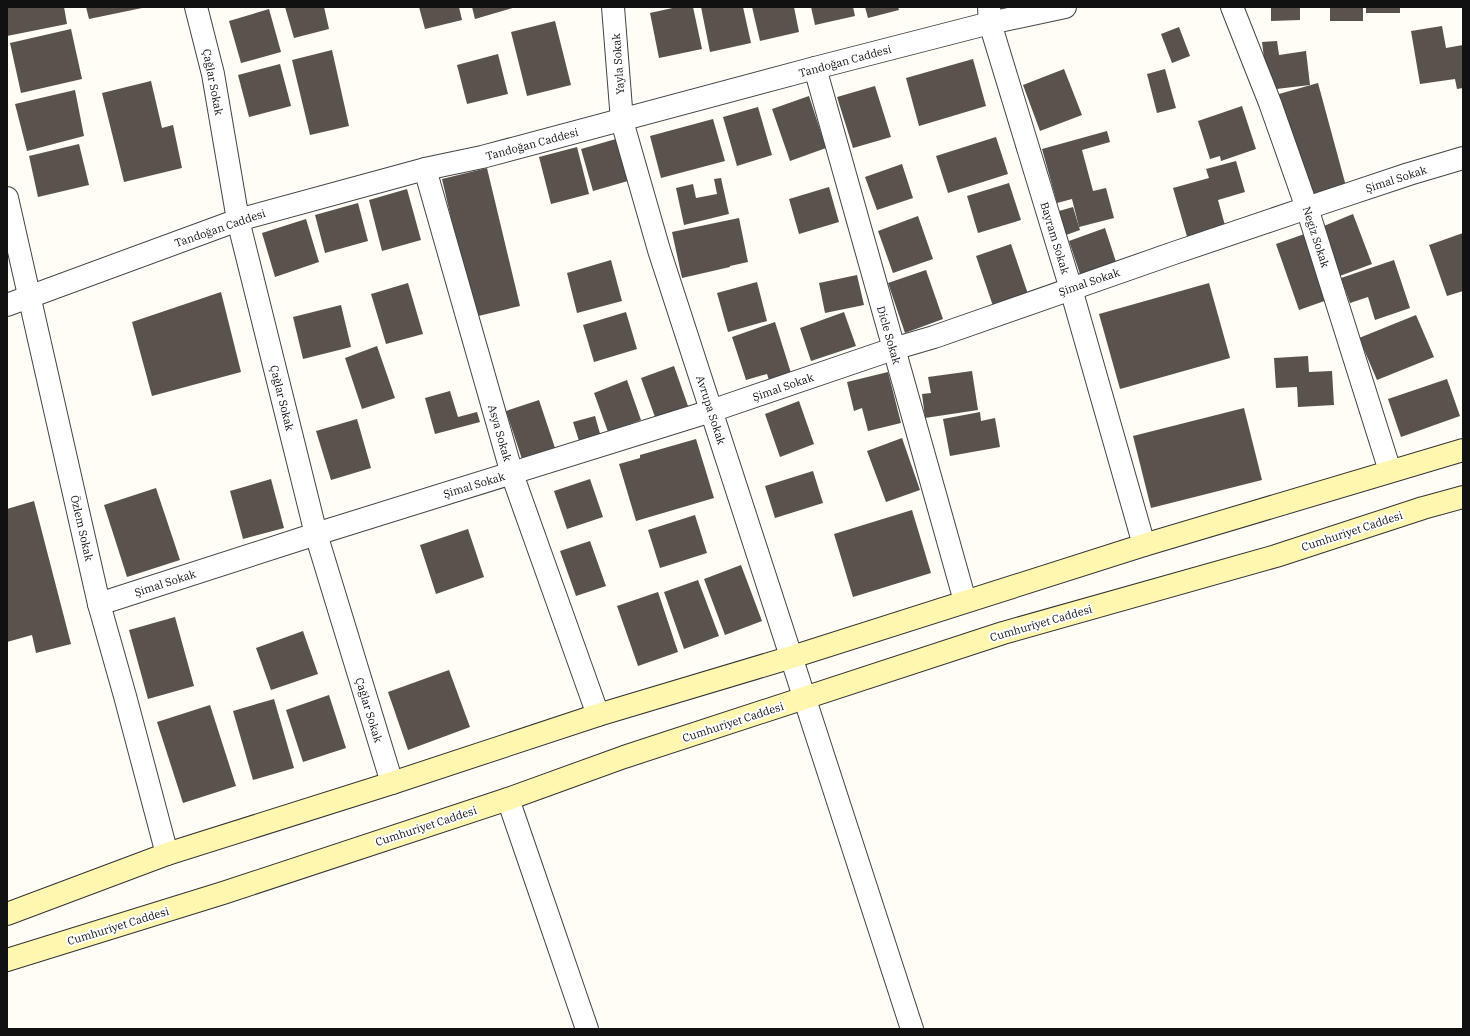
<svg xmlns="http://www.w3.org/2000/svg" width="1470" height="1036" font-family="'IBM Plex Serif',serif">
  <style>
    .building { fill: #5a524d }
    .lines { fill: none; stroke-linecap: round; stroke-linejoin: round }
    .minor-casing { stroke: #444; stroke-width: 24 }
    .tertiary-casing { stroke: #444; stroke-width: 24 }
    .secondary-casing { stroke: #333; stroke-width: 24 }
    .minor { stroke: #fff; stroke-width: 22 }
    .tertiary { stroke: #fff; stroke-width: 22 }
    .secondary { stroke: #fff6b0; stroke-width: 22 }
    .labels { text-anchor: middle; stroke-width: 4; stroke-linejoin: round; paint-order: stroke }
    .street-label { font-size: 11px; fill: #111; stroke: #fff }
  </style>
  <rect width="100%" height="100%" fill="#fffdf5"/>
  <g class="building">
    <path d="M7 7H64L67 24 7 36Z"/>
    <path d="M86 7H142V8L89 19Z"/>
    <path d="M285 7H324L329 29 294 38Z"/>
    <path d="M419 7H459L462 20 425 29Z"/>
    <path d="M472 7H516L475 19Z"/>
    <path d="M677 7H693L702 49 659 58 650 13Z"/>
    <path d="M701 7H743L751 43 710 52Z"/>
    <path d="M752 7H794L799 32 760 41Z"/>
    <path d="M811 7H853L855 16 815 25Z"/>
    <path d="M865 7H898L899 10 868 18Z"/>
    <path d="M1271 7H1300V20L1271 21Z"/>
    <rect x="1330" y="7" width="33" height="14"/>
    <rect x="1366" y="7" width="34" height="6"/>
    <path d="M269 9 281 52 241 63 229 21Z"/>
    <path d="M555 21 571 85 527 96 511 32Z"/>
    <path d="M1442 26 1446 48 1463 45V88L1457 89 1455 79 1420 84 1411 31Z"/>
    <path d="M1179 27 1190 56 1172 63 1161 34Z"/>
    <path d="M71 29 82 79 21 93 10 43Z"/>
    <path d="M1277 41 1279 55 1306 51 1310 85 1268 90 1262 42Z"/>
    <path d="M332 50 349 126 310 135 292 60Z"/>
    <path d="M498 54 508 94 467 104 457 65Z"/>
    <path d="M973 59 986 106 919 126 906 78Z"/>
    <path d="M280 64 291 106 249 117 238 75Z"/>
    <path d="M1064 69 1082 115 1040 131 1023 85Z"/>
    <path d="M1165 69 1176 108 1157 113 1147 74Z"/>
    <path d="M151 81 162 128 173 125 182 168 124 182 102 93Z"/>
    <path d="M1318 83 1347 190 1309 201 1279 94Z"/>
    <path d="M875 86 891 137 853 148 837 97Z"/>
    <path d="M75 90 84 136 27 151 15 104Z"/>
    <path d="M809 96 826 148 790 161 772 109Z"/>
    <path d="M1242 106 1256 149 1221 161 1220 156 1210 159 1198 121Z"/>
    <path d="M758 107 772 155 737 166 723 117Z"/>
    <path d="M713 119 725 161 661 178 650 136Z"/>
    <path d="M1107 131 1110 142 1082 150 1093 191 1106 188 1114 218 1079 227 1072 199 1057 203 1042 149Z"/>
    <path d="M996 137 1008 174 948 193 936 156Z"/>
    <path d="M616 139 628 181 593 191 581 149Z"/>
    <path d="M79 144 89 185 38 197 29 156Z"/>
    <path d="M577 147 589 194 551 204 539 157Z"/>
    <path d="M1236 161 1245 192 1218 200 1226 229 1188 240 1173 188 1209 178 1206 169Z"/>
    <path d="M902 164 913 198 877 210 865 177Z"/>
    <path d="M487 168 520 306 474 317 442 179Z"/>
    <path d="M721 178 729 214 684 225 676 188 693 184 696 198 717 194 714 179Z"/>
    <path d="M1009 183 1021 220 978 233 967 196Z"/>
    <path d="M829 187 839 222 799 234 789 199Z"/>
    <path d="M407 189 421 240 382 251 369 200Z"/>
    <path d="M358 203 368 241 325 253 315 215Z"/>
    <path d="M1073 207 1080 230 1066 235 1059 211Z"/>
    <path d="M1353 214 1372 264 1337 277 1319 228Z"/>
    <path d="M918 216 933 259 893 273 878 231Z"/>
    <path d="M739 218 748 262 730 266V267L682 278 672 232Z"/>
    <path d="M306 219 319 262 275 277 262 233Z"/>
    <path d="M1105 228 1117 265 1081 277 1069 241Z"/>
    <path d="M1307 233 1330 299 1299 310 1276 244Z"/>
    <path d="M1463 233V291L1447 296 1429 245Z"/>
    <path d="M1011 244 1028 294 993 306 976 256Z"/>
    <path d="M611 260 622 301 577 313 567 273Z"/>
    <path d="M1394 260 1410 308 1375 320 1368 297 1350 303 1341 278Z"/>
    <path d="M926 270 943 319 905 333 888 283Z"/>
    <path d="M857 275 864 305 825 313 819 283Z"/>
    <path d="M757 282 767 321 728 332 717 293Z"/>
    <path d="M408 283 423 334 386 344 371 294Z"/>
    <path d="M1209 283 1230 358 1120 389 1099 314Z"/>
    <path d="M221 292 241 372 152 396 132 322Z"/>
    <path d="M341 305 351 347 303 359 293 317Z"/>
    <path d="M626 312 637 349 594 362 583 325Z"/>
    <path d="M844 312 856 346 811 361 800 328Z"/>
    <path d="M1416 315 1434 357 1377 380 1359 338Z"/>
    <path d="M775 322 791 373 769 380 767 374 746 380 732 337Z"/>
    <path d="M377 346 395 398 362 409 345 358Z"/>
    <path d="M1308 356 1309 372 1332 371 1334 405 1298 407 1297 387 1276 388 1274 358Z"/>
    <path d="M674 366 688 406 655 417 641 378Z"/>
    <path d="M972 371 978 410 925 418 922 394 931 393 928 377Z"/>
    <path d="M888 372 901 423 868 431 862 408 854 411 847 382Z"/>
    <path d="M1447 379 1460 416 1401 437 1388 399Z"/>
    <path d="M627 380 641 420 608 432 594 393Z"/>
    <path d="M450 391 458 417 477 412 480 422 435 434 425 398Z"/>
    <path d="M539 400 555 448 522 459 506 411Z"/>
    <path d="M799 401 814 444 780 457 765 414Z"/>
    <path d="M1244 408 1262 480 1151 508 1133 436Z"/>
    <path d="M980 412 981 421 995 418 1000 447 950 456 943 419Z"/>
    <path d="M595 416 601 437 580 444 573 422Z"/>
    <path d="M357 419 371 468 331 480 316 431Z"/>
    <path d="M902 438 920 490 886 502 867 451Z"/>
    <path d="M696 439 714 498 636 521 619 464 640 458V455Z"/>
    <path d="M813 471 823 503 775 518 765 486Z"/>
    <path d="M271 479 284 528 243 539 230 491Z"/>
    <path d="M590 479 603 517 567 529 554 491Z"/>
    <path d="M156 488 180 560 127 577 104 505Z"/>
    <path d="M34 501 71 644 36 653 32 635 7 642V509Z"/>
    <path d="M912 510 931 573 853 597 834 534Z"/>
    <path d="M695 515 707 553 660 568 648 530Z"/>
    <path d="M468 529 484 577 436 594 420 545Z"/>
    <path d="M590 541 606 586 576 596 560 551Z"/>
    <path d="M741 565 762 621 725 635 704 579Z"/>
    <path d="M698 580 719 636 684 649 664 592Z"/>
    <path d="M658 592 678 652 638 666 617 606Z"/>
    <path d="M175 617 194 686 148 699 129 630Z"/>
    <path d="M303 631 318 674 271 690 256 648Z"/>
    <path d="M449 670 470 727 408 750 388 692Z"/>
    <path d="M329 695 346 748 303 762 286 710Z"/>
    <path d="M274 699 294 768 253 780 233 711Z"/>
    <path d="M210 705 236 786 183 803 157 722Z"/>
  </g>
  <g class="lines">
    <g class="minor-casing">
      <g id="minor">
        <path d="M196 7 213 74 238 220 316 534 392 783"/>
        <path d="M613 7 622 121 659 250 912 1029"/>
        <path d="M989 7 990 23 1071 289 1144 545"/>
        <path d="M1232 7 1270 103 1307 208 1390 471"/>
        <path d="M815 68 965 601"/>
        <path d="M425 169 512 474 598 715"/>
        <path d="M7 198 99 604 125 696 167 854"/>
        <path d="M99 604 316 534 711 411 893 349 934 337 1174 253 1307 208 1409 174 1463 158"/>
        <path d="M508 799 587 1029"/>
      </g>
    </g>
    <g class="tertiary-casing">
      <path id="tertiary" d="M7 305 238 220 425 169 482 157 815 68 990 23 1065 7"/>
    </g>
    <g class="secondary-casing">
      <g id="secondary">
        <path d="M7 914 167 854 392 783 598 715 792 657 1144 545 1463 450"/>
        <path d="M7 960 223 893 508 799 624 757 1003 633 1276 556 1423 508 1463 497"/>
      </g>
    </g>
    <use href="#minor" class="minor"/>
    <use href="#tertiary" class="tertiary"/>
    <use href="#secondary" class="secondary"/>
  </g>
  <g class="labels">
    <g class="street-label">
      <text transform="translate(845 61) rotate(-15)" y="4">Tandoğan Caddesi</text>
      <text transform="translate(618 64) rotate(-94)" y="4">Yayla Sokak</text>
      <text transform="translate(213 82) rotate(79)" y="4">Çağlar Sokak</text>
      <text transform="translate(532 144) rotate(-15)" y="4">Tandoğan Caddesi</text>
      <text transform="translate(1396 179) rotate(-18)" y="4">Şimal Sokak</text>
      <text transform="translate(220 228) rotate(-19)" y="4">Tandoğan Caddesi</text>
      <text transform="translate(1316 237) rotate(72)" y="4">Negiz Sokak</text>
      <text transform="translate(1055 238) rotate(73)" y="4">Bayram Sokak</text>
      <text transform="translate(1089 282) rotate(-19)" y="4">Şimal Sokak</text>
      <text transform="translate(889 335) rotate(74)" y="4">Dicle Sokak</text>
      <text transform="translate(783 387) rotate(-19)" y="4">Şimal Sokak</text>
      <text transform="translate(282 398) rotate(76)" y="4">Çağlar Sokak</text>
      <text transform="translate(711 410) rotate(72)" y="4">Avrupa Sokak</text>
      <text transform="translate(500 433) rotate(74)" y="4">Asya Sokak</text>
      <text transform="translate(474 485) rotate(-17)" y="4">Şimal Sokak</text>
      <text transform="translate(82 528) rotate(77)" y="4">Özlem Sokak</text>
      <text transform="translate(1352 531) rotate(-18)" y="4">Cumhuriyet Caddesi</text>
      <text transform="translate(165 583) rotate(-18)" y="4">Şimal Sokak</text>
      <text transform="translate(1041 623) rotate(-16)" y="4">Cumhuriyet Caddesi</text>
      <text transform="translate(369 710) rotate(73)" y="4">Çağlar Sokak</text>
      <text transform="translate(733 722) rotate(-18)" y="4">Cumhuriyet Caddesi</text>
      <text transform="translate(426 826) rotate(-18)" y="4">Cumhuriyet Caddesi</text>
      <text transform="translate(118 926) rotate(-17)" y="4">Cumhuriyet Caddesi</text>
    </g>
  </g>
  <rect width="1470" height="1036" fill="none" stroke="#111111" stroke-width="16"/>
</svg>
